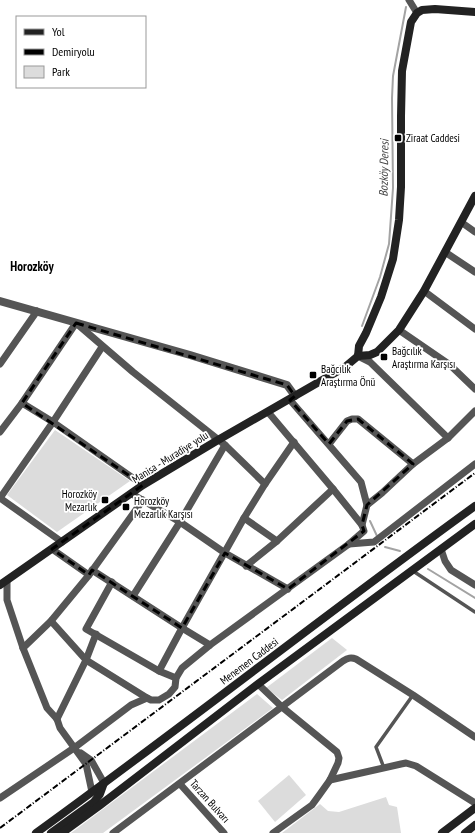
<svg xmlns="http://www.w3.org/2000/svg" width="475" height="833" font-family="'PT Sans Narrow',sans-serif">
  <style>
    .green { fill: #dcdcdc }
    .lines { fill: none; stroke-linecap: round; stroke-linejoin: round }
    .stream { stroke: #a3a3a3; stroke-width: 2 }
    .service { stroke: #555; stroke-width: 3.5 }
    .minor { stroke: #555; stroke-width: 7 }
    .tertiary { stroke: #555; stroke-width: 8 }
    .secondary { stroke: #222; stroke-width: 8 }
    .rail { stroke: #000; stroke-width: 2; stroke-dasharray: 6 2 1 2; stroke-linecap: butt }
    .marked { fill: none; stroke: #000; stroke-width: 3; stroke-dasharray: 8 5; stroke-linejoin: round }
    .poi-dot { fill: #000; stroke: #fff; stroke-width: 1.5 }
    .labels { text-anchor: middle; stroke-width: 3.5; stroke-linejoin: round; paint-order: stroke }
    .poi-label { font-size: 11px; fill: #000; stroke: #fff; text-anchor: start }
    .street-label { font-size: 11px; fill: #000; stroke: #fff }
    .water-label { font-size: 12px; font-style: italic; fill: #444; stroke: #fff }
    .quarter-label { font-size: 13px; font-weight: bold; fill: #000; stroke: #fff }
  </style>
  <rect width="100%" height="100%" fill="#fff"/>
  <g class="green">
    <path d="M55 430 130 481 57 532 7 495Z"/>
    <path d="M332 638 347 650 282 700 266 688Z"/>
    <path d="M257 694 273 708 103 833H71Z"/>
    <path d="M289 775 306 795 275 822 258 801Z"/>
    <path d="M386 797 389 805 397 807 401 833H282L320 804 328 811 339 812Z"/>
  </g>
  <g class="lines">
    <g class="stream">
      <path d="M362 326 380 277 389 244 393 188 392 98 393 76 406 7"/>
      <path d="M370 521 377 536"/>
      <path d="M385 547 400 551"/>
      <path d="M428 569 475 598"/>
    </g>
    <g class="service">
      <path d="M413 571 475 612"/>
      <path d="M384 768 376 747 413 695"/>
    </g>
    <g class="minor">
      <path d="M409 0 417 13"/>
      <path d="M461 222 475 232"/>
      <path d="M445 252 475 272"/>
      <path d="M424 291 475 329"/>
      <path d="M399 330 450 365 475 389"/>
      <path d="M358 356 370 362 448 438"/>
      <path d="M0 364 37 311"/>
      <path d="M290 400 361 482 367 505"/>
      <path d="M22 403 53 422 143 485"/>
      <path d="M268 412 333 489 362 525 364 531 349 544"/>
      <path d="M0 432 22 403 76 323 133 372 225 445 265 484"/>
      <path d="M329 444 347 421 352 419H358L413 464"/>
      <path d="M132 494 180 522 225 553 288 589"/>
      <path d="M0 498 53 422 102 347"/>
      <path d="M0 498 62 542"/>
      <path d="M244 518 277 541"/>
      <path d="M362 525 367 505 382 493 413 464 448 438 475 411"/>
      <path d="M52 549 89 575"/>
      <path d="M441 549 445 561 451 570 475 585"/>
      <path d="M246 566 277 541 333 489"/>
      <path d="M92 570 182 628 210 645"/>
      <path d="M7 580V600L23 648 47 708 57 719 60 728 86 764 92 792"/>
      <path d="M112 582 86 629 159 671 176 678"/>
      <path d="M133 596 180 522 225 445"/>
      <path d="M51 621 86 660 147 698"/>
      <path d="M23 648 51 621 89 575 143 500"/>
      <path d="M159 671 182 628 244 518 265 484 294 442"/>
      <path d="M258 684 282 707 337 752 339 758 338 763 330 780 320 794 312 805 273 833"/>
      <path d="M57 719 86 660 96 634"/>
      <path d="M81 753 91 760 104 783"/>
      <path d="M330 780 401 764 406 763 416 766 475 803"/>
      <path d="M180 784 224 833"/>
      <path d="M0 798 74 748 131 705 147 698 151 700H159L169 694 175 687 176 678 182 668 210 645 349 544 374 542 475 464"/>
      <path d="M113 833 343 661C348 658 351 657 356 659L413 695 475 737"/>
    </g>
    <path class="tertiary" d="M0 301 190 355 287 385 295 396"/>
    <g class="secondary">
      <path d="M358 356 359 346 366 333 381 297 393 259 399 220 401 187V116L402 71 411 22 417 13 422 10 435 9 475 12"/>
      <path d="M358 356 370 355 377 352 399 330 424 291 475 196"/>
      <path d="M0 585 143 485 218 440 345 367 358 356"/>
      <path d="M36 833C184 726 327 613 475 506"/>
      <path d="M51 833 94 802 100 794 104 783"/>
      <path d="M62 833 99 806 258 684 475 524"/>
      <path d="M442 833 475 808"/>
      <path d="M465 833 475 825"/>
    </g>
    <path class="rail" d="M0 828 475 473"/>
  </g>
  <path class="marked" d="M76 323 287 385 295 396 290 400 329 444 347 421 358 419 413 464 367 505 362 525 364 531 288 589 225 553 182 628 92 570 89 575 52 549 143 485 22 403Z"/>
  <g class="poi-dot">
    <rect x="394" y="134" width="8" height="8" rx="2"/>
    <rect x="380" y="353" width="8" height="8" rx="2"/>
    <rect x="309" y="371" width="8" height="8" rx="2"/>
    <rect x="101" y="496" width="8" height="8" rx="2"/>
    <rect x="122" y="503" width="8" height="8" rx="2"/>
  </g>
  <g class="labels">
    <g class="poi-label">
      <text x="406" y="142">Ziraat Caddesi</text>
      <text x="392" y="355">Bağcılık<tspan x="392" dy="13">Araştırma Karşısı</tspan></text>
      <text x="321" y="373">Bağcılık<tspan x="321" dy="13">Araştırma Önü</tspan></text>
      <text x="97" y="498" text-anchor="end">Horozköy<tspan x="97" dy="13">Mezarlık</tspan></text>
      <text x="134" y="505">Horozköy<tspan x="134" dy="13">Mezarlık Karşısı</tspan></text>
    </g>
    <g class="street-label">
      <text transform="translate(170 457) rotate(-32)" y="4">Manisa - Muradiye yolu</text>
      <text transform="translate(249 661) rotate(-37)" y="4">Menemen Caddesi</text>
      <text transform="translate(210 801) rotate(48)" y="4">Tarzan Bulvarı</text>
    </g>
    <g class="water-label">
      <text transform="translate(384 168) rotate(-89)" y="4">Bozköy Deresi</text>
    </g>
    <g class="quarter-label">
      <text x="32" y="271">Horozköy</text>
    </g>
  </g>
  <rect x="16" y="16" width="130" height="72" fill="#ffffff" stroke="#999999"/>
  <rect x="24" y="29" width="20" height="6" fill="#222222" stroke="#999999"/>
  <text x="52" y="36" font-size="12" fill="#000000">Yol</text>
  <rect x="24" y="49" width="20" height="6" fill="#000000" stroke="#999999"/>
  <text x="52" y="56" font-size="12" fill="#000000">Demiryolu</text>
  <rect x="24" y="66" width="20" height="12" fill="#dcdcdc" stroke="#999999"/>
  <text x="52" y="76" font-size="12" fill="#000000">Park</text>
</svg>
